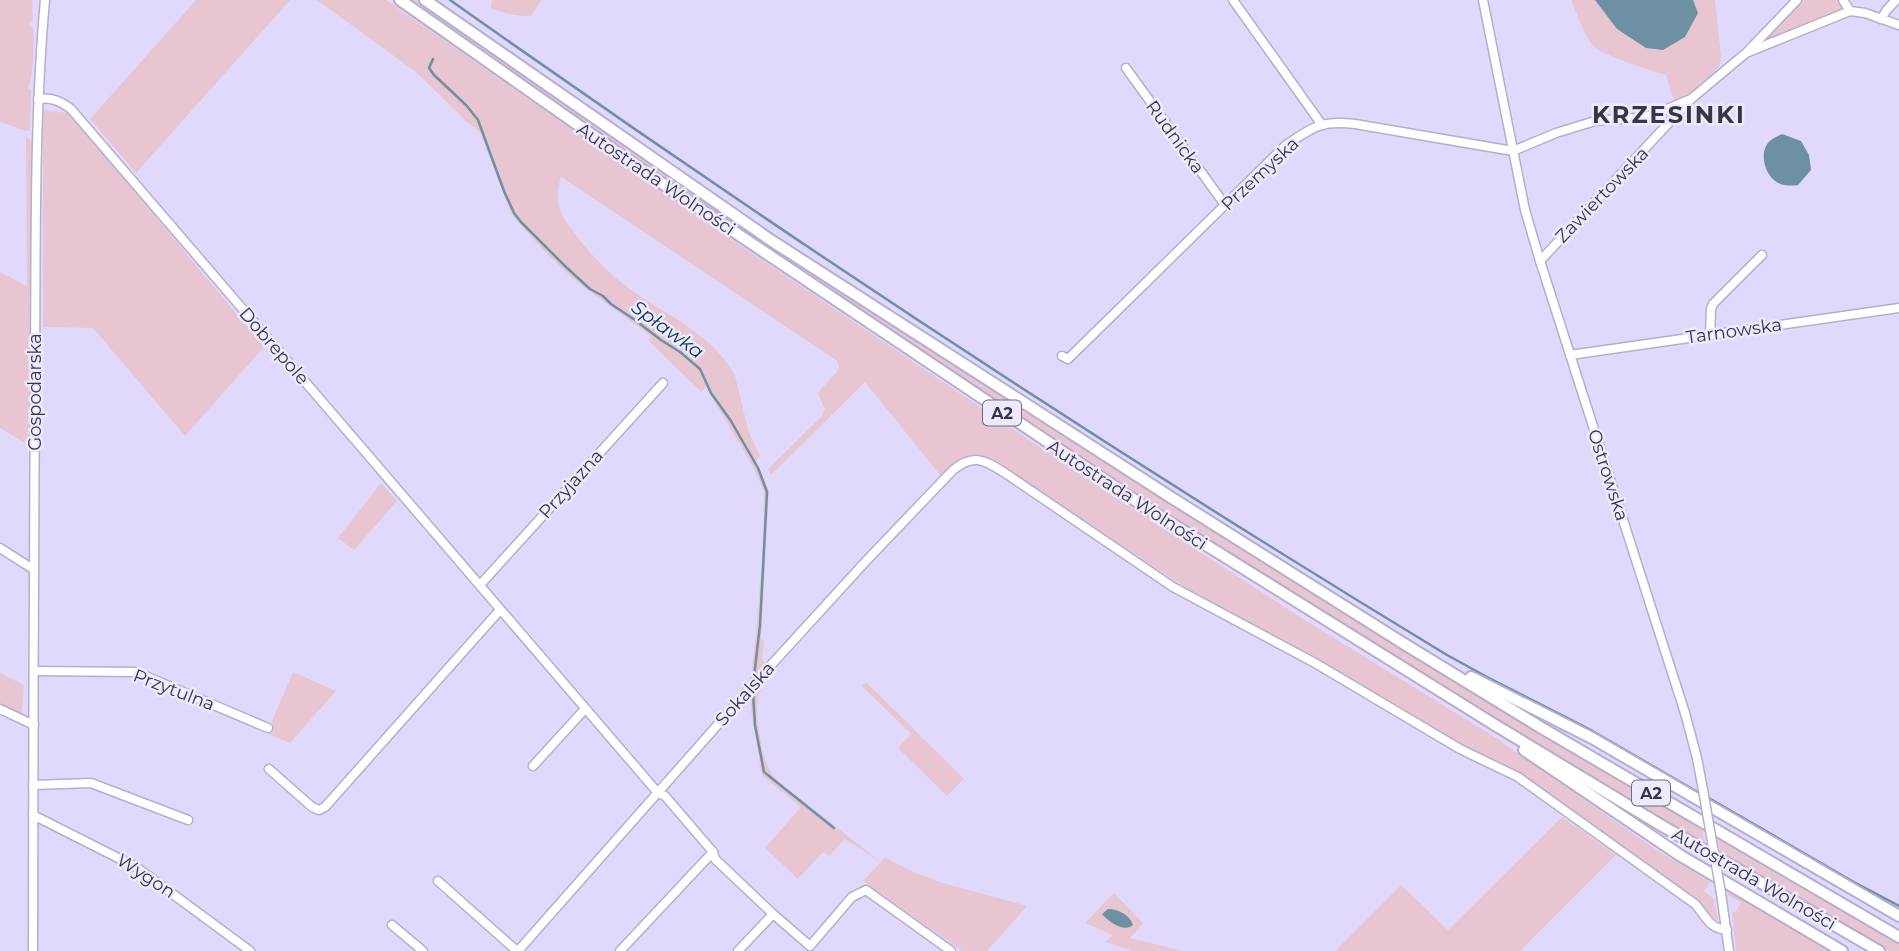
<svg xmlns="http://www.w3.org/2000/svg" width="1899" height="951" font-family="Montserrat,sans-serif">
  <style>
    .green { fill: #e8c6d1 }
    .water { fill: #6d90a2 }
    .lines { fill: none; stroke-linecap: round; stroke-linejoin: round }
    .stream { stroke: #6d90a2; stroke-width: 2.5 }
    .minor-casing { stroke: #b5aed0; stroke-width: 11 }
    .highway-casing { stroke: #b5aed0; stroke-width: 14 }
    .minor { stroke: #fff; stroke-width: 8 }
    .highway { stroke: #fff; stroke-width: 10 }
    .minor-bridge-casing { stroke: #b5aed0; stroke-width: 11; stroke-linecap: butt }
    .minor-bridge { stroke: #fff; stroke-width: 8 }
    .labels { text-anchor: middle; stroke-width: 5; stroke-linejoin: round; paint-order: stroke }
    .shield { fill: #ede9fe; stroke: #6f6c7b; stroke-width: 2 }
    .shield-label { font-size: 16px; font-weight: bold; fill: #393643 }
    .street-label { font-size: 18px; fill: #393643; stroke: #ede9fe }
    .water-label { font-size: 19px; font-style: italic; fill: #03374c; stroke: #ede9fe }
    .district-label { font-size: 24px; font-weight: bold; letter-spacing: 2px; fill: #393643; stroke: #ede9fe }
  </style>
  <rect width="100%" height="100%" fill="#e0d9fc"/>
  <g class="green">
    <path d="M0 0H32L33 19 29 26 33 27C34 48 34 71 28 89L31 90 30 130 26 131 0 122Z"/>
    <path d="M196 0H290L136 173 90 119Z"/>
    <path d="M317 0H386L694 214 1087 479 1308 622 1490 734 1655 849 1710 882 1704 891 1714 899 1718 920H1715L1713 917 1710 919 1700 904 1675 884 1540 788 1513 770 1451 739 1361 684 1207 601 986 458C966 454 955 464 941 476L865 382 771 475 768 469 822 416 825 409 818 394 820 390 837 372 839 367 837 361 561 177C553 203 560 215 576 235 592 256 611 276 633 291 668 316 715 336 735 376L749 433 760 456 756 461 769 490 761 640 764 641 762 659 766 665 764 668 748 684 747 682 751 676 757 623 763 545 764 491 752 465 706 387 701 392 648 340 651 336 576 281 548 255 511 214 480 132 466 121 416 72Z"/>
    <path d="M409 0H416L708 204 907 335 1404 650 1702 829 1705 844 1405 665 1123 488 645 165Z"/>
    <path d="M492 0H542L531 16C516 16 505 14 491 8Z"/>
    <path d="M1571 0H1715L1721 58 1719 67 1687 98 1674 101 1666 75C1654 72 1600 54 1593 46 1585 36 1576 12 1571 0Z"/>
    <path d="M1802 0H1841L1844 5 1841 14 1758 44Z"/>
    <path d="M43 110 67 113 78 123 264 347 185 436 93 328 43 327Z"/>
    <path d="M26 136 32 142V443L28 445 0 428V272L27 286Z"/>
    <path d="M381 483 397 501 354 550 338 538Z"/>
    <path d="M293 672 336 691 290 743 267 733Z"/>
    <path d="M0 673 24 685 22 715 0 705Z"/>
    <path d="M766 679C763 686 759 692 758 700 755 722 762 763 776 780L881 862 885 858 916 873 943 883 1027 906 987 951H962L863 881 881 862 845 839 829 856 823 852 798 879 765 848 801 807 763 776 761 770 751 710V694Z"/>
    <path d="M866 682 964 779 947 796 898 748 911 734 862 686Z"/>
    <path d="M1562 817 1616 855 1520 951H1335L1401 885 1448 930Z"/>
    <path d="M1718 839 1899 943V951H1889L1721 854Z"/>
    <path d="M1727 889 1833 951H1736L1732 913 1736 911 1741 902 1728 895Z"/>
    <path d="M1114 893 1143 923 1130 938 1183 951H1133L1105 942 1113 935 1085 923Z"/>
  </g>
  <g class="water">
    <path d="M1595 0H1693L1698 13 1685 37 1663 50 1646 48 1617 29Z"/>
    <path d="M1782 134 1801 141 1809 155 1811 170 1798 185C1791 186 1781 186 1775 181 1763 172 1759 149 1771 140 1775 137 1778 136 1782 134Z"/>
    <path d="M1108 909C1118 909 1130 915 1133 925 1124 933 1109 922 1102 914Z"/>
  </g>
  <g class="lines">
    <g class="stream">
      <path d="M450 0C775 230 1107 449 1447 655L1487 677 1589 729 1701 794"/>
      <path d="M433 59 429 68 434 75 466 105 478 120 504 191 514 213 521 222 566 267 590 289 603 296 611 304 635 320 661 340 680 352 700 369 711 393 731 421 758 468 767 492 760 625 754 677"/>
      <path d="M753 693 755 725 764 772 834 828"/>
      <path d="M1707 797 1852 881 1899 906"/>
    </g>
    <g class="minor-casing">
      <g id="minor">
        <path d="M1233 0 1322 125"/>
        <path d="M1483 0 1525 210 1540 261 1685 713 1697 758 1703 790"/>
        <path d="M1843 0 1850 11"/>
        <path d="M1850 11 1865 13 1899 25"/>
        <path d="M1881 19 1886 11 1896 0"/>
        <path d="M1748 51 1797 0"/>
        <path d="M1126 68 1225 205"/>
        <path d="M38 99C52 97 60 101 71 109L658 793 665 796 713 852 715 859 773 914 738 951"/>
        <path d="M1540 261 1691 99 1746 53 1850 11"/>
        <path d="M1710 334 1711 309 1713 304 1762 255"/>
        <path d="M1570 355 1899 308"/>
        <path d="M1062 356 1068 359 1286 145C1313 127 1321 120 1355 124L1513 151 1556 133 1595 121 1637 118 1653 115 1691 99"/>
        <path d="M0 548 33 569"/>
        <path d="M480 585 663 383"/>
        <path d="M34 671 136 672 268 728"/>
        <path d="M0 709 34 725"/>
        <path d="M533 766 585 709"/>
        <path d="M269 769 312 807 319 810 325 807 500 610"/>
        <path d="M33 785 91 783 188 820"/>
        <path d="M33 815 136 867 250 951"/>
        <path d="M438 881 517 951"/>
        <path d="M1721 893 1729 951"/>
        <path d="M773 914 810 946 852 897 866 890 951 951"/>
        <path d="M392 925 423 951"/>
        <path d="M33 951C33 755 34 560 35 364 36 243 34 121 45 0"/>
        <path d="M518 951 751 687 867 560 953 470C974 453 984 460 1005 473L1173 587 1315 663 1460 749 1518 777 1695 904C1706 916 1709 929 1727 930"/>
        <path d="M620 951 713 852"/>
      </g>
    </g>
    <g class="highway-casing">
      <g id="highway">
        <path d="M400 0 648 174 1145 507 1495 725 1659 824 1879 951"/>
        <path d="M425 0 772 241 1172 498 1406 645 1540 727 1899 937"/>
        <path d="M1471 677 1592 738 1899 916"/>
        <path d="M1524 750 1681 856 1842 951"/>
      </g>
    </g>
    <use href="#minor" class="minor"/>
    <use href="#highway" class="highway"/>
    <g class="minor-bridge-casing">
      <path id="minor-bridge" d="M1703 790 1721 893"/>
    </g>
    <use href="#minor-bridge" class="minor-bridge"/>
  </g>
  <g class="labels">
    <g class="shield">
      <rect x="983" y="400.5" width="38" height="25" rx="5"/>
      <rect x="1632" y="780.5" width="38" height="25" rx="5"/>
    </g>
    <g class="shield-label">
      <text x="1002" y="419">A2</text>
      <text x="1651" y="799">A2</text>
    </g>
    <g class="street-label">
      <text transform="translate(1175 137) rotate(54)" y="6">Rudnicka</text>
      <text transform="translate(1260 174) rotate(-43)" y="6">Przemyska</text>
      <text transform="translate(656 179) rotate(34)" y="6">Autostrada Wolności</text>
      <text transform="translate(1602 195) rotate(-46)" y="6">Zawiertowska</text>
      <text transform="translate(1734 331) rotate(-8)" y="6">Tarnowska</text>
      <text transform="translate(274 346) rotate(49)" y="6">Dobrepole</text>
      <text transform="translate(35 392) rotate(-90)" y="6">Gospodarska</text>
      <text transform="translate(1608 475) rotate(72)" y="6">Ostrowska</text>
      <text transform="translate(571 484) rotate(-48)" y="6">Przyjazna</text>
      <text transform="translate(1127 495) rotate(33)" y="6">Autostrada Wolności</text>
      <text transform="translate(174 690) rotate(21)" y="6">Przytulna</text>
      <text transform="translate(745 694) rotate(-48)" y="6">Sokalska</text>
      <text transform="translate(146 876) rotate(33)" y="6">Wygon</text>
      <text transform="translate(1754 879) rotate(30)" y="6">Autostrada Wolności</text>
    </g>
    <g class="water-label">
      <text transform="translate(668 329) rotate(36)" y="7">Spławka</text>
    </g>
    <g class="district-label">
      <text x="1669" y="123">KRZESINKI</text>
    </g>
  </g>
</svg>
